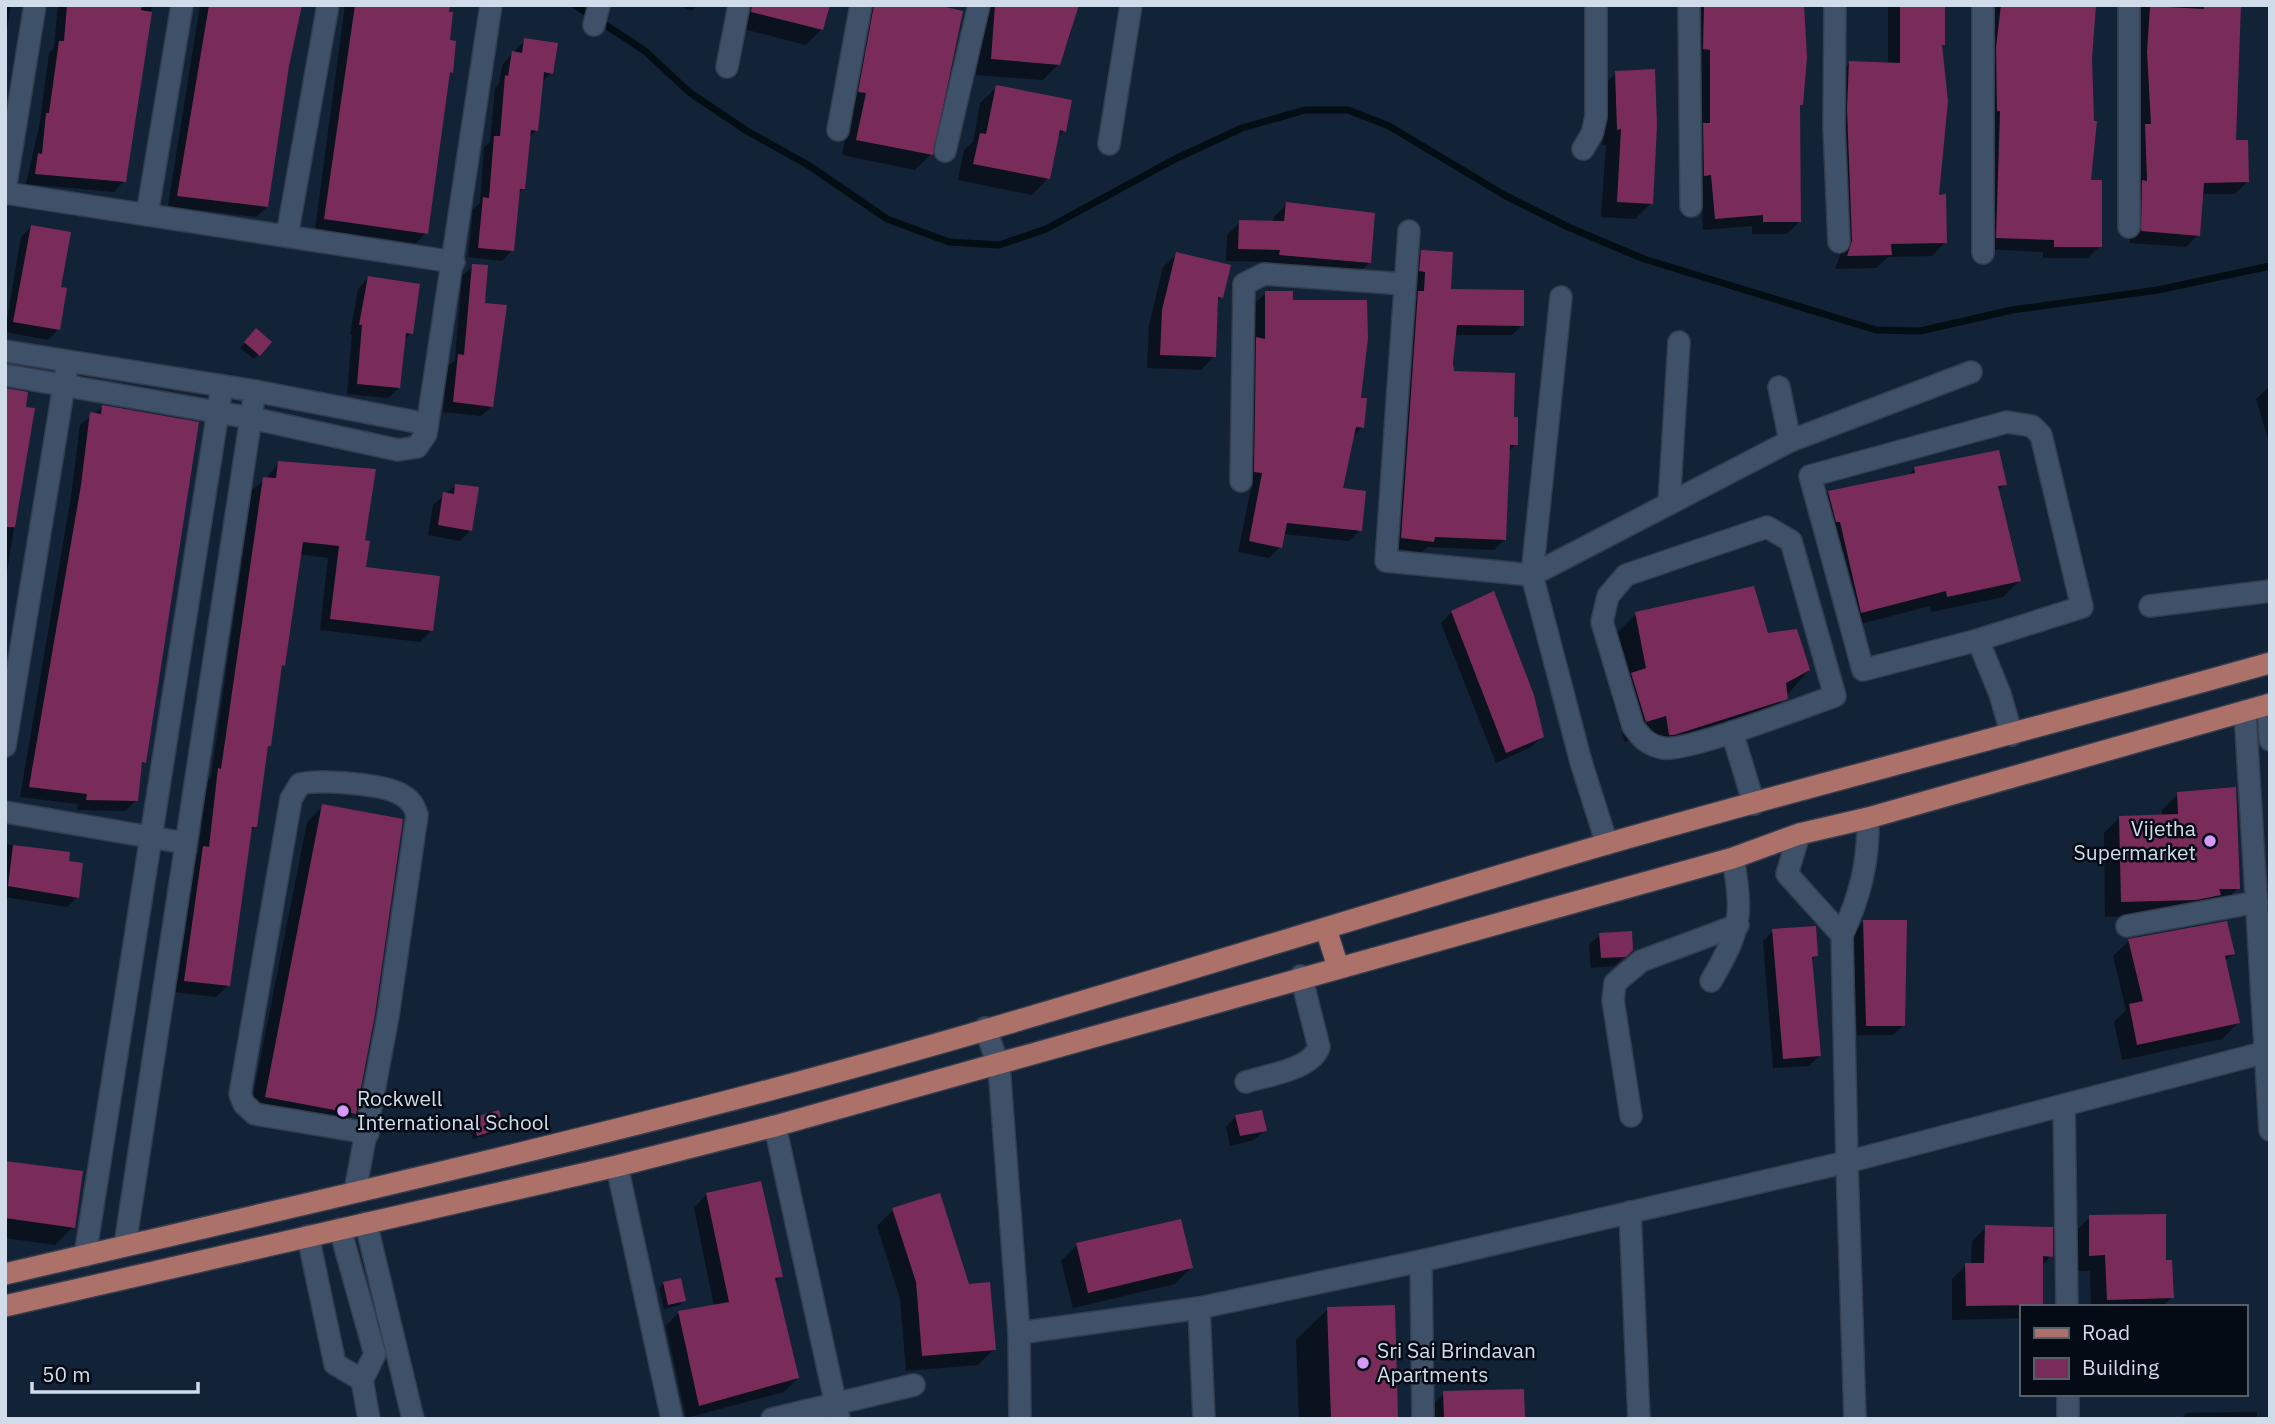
<svg xmlns="http://www.w3.org/2000/svg" width="2275" height="1424" font-family="'IBM Plex Sans',sans-serif">
  <style>
    .shadow { fill: #0007 }
    .lines { fill: none; stroke-linecap: round; stroke-linejoin: round }
    .stream { stroke: #020e13; stroke-width: 7 }
    .building { fill: #792c5a }
    .minor-casing { stroke: #333d4e; stroke-width: 24 }
    .major-casing { stroke: #333d4e; stroke-width: 24 }
    .minor { stroke: #3f5168; stroke-width: 21 }
    .major { stroke: #ac7169; stroke-width: 21 }
    .poi-dot { fill: #d69bfa; stroke: #050b14; stroke-width: 2.5 }
    .labels { text-anchor: middle; stroke-width: 5; stroke-linejoin: round; paint-order: stroke }
    .poi-label { font-size: 21px; fill: #d1dcea; stroke: #050b14; text-anchor: start }
  </style>
  <rect width="100%" height="100%" fill="#122237"/>
  <g class="shadow">
    <path d="M5 5H11L5 39Z"/>
    <path d="M58 5H152L124 181 114 192 26 184 40 122 49 53 54 47Z"/>
    <path d="M200 5H300L293 32 267 207 256 217 168 206Z"/>
    <path d="M345 5H449L426 233 416 243 315 229Z"/>
    <path d="M677 5H697L692 11Z"/>
    <path d="M736 5H828L822 29 806 45 736 27Z"/>
    <path d="M860 5H941L931 154 915 170 842 155 851 109Z"/>
    <path d="M982 5H1076L1071 33 1059 64 1043 80 976 75Z"/>
    <path d="M1693 5H1802V104L1798 107 1799 222 1787 234H1752V226L1703 230Z"/>
    <path d="M1848 5H1935L1943 44 1940 47 1937 196 1945 242 1932 256 1888 257 1876 268 1835 269 1840 256 1835 124 1836 76 1850 63 1888 64V6Z"/>
    <path d="M1992 5H2094L2090 58 2089 182 2100 246 2088 258H2043V252L1985 249Z"/>
    <path d="M2127 5H2240L2234 142 2247 182 2235 194H2201L2198 235 2186 247 2130 243 2134 138 2140 133 2136 65Z"/>
    <path d="M525 40 551 73 541 83 537 130 528 138 523 189 518 194 512 250 502 261 468 257 473 210 480 203 484 148 490 142 495 88 499 83 503 64Z"/>
    <path d="M1616 73 1651 203 1635 219 1601 217 1606 145H1602L1600 89Z"/>
    <path d="M997 87 1064 131 1056 139 1048 178 1032 195 958 180 964 150 973 142 980 103Z"/>
    <path d="M1287 204 1369 263 1356 276 1267 267 1268 262 1226 261 1227 235 1240 222H1273L1274 217Z"/>
    <path d="M31 227 59 288V329L48 340 5 332 21 237Z"/>
    <path d="M1422 252 1449 290 1522 325 1512 335H1454L1452 373 1512 419 1516 444 1508 452 1505 539 1494 550 1427 547 1422 552 1391 548 1411 262Z"/>
    <path d="M1177 254 1222 297 1216 302 1214 356 1201 370 1147 368 1149 325 1163 267Z"/>
    <path d="M473 266 492 406 481 416 443 412 448 366 455 360 462 276Z"/>
    <path d="M368 278 411 333 403 341 399 388 388 398 347 394 352 335H350L358 289Z"/>
    <path d="M1266 293 1359 399 1362 427 1352 438 1341 490 1360 530 1349 541 1283 534 1280 547 1269 558 1238 552 1252 483H1244L1246 350 1254 341V304Z"/>
    <path d="M256 330 270 342 254 359 240 348Z"/>
    <path d="M2270 386V445L2256 399Z"/>
    <path d="M5 390 24 408 33 410 5 584Z"/>
    <path d="M103 407 144 762 140 766 136 800 126 811 77 810 78 804 20 797 71 497 80 425Z"/>
    <path d="M279 462 363 541 364 569 432 630 420 642 320 630 328 558 299 554 283 665 279 669 269 745 265 749 256 826 250 832 228 985 216 997 173 992 192 859 198 853 207 782 211 777 252 490 266 479Z"/>
    <path d="M1914 469 2005 484 1997 491 2019 581 2003 597 1931 612 1930 606 1845 628 1813 508 1828 492 1907 477Z"/>
    <path d="M456 485 471 530 460 541 428 535 433 505Z"/>
    <path d="M1452 612 1542 737 1531 747 1496 763 1441 623Z"/>
    <path d="M1636 614 1767 635 1809 670 1765 720 1648 755 1645 736 1625 742 1611 696 1624 683 1615 635Z"/>
    <path d="M2178 794 2238 888 2222 904 2179 915 2105 917 2104 833 2120 817H2162V810Z"/>
    <path d="M323 806 355 1113 339 1129 250 1112 307 822Z"/>
    <path d="M5 844 68 853 67 862 77 897 67 907 5 897Z"/>
    <path d="M1863 922 1904 1025 1893 1035H1857L1853 932Z"/>
    <path d="M1773 931 1816 956 1811 961 1820 1055 1809 1066 1773 1068 1763 941Z"/>
    <path d="M1600 935 1632 950 1614 966 1591 968 1589 945Z"/>
    <path d="M2129 941 2233 953 2225 961 2238 1023 2222 1039 2122 1060 2114 1022 2126 1010 2113 956Z"/>
    <path d="M1236 1116 1265 1130 1254 1140 1230 1146 1226 1127Z"/>
    <path d="M473 1120 502 1127 498 1132 473 1139 468 1125Z"/>
    <path d="M5 1163 73 1227 55 1245 5 1238Z"/>
    <path d="M707 1194 781 1276 774 1283 798 1378 784 1392 686 1418 666 1326 679 1312 714 1306 694 1208Z"/>
    <path d="M893 1210 968 1286 994 1349 978 1365 906 1371 900 1299 877 1226Z"/>
    <path d="M2090 1217 2172 1297 2162 1307H2091L2090 1271H2074V1233Z"/>
    <path d="M1986 1227 2051 1256 2041 1266 2042 1304 2021 1307V1318L1952 1320V1279L1966 1265H1971L1972 1241Z"/>
    <path d="M1077 1245 1191 1268 1175 1284 1073 1308 1061 1261Z"/>
    <path d="M664 1283 684 1300 680 1305 664 1309 659 1288Z"/>
    <path d="M1328 1309 1396 1419H1299L1296 1340Z"/>
    <path d="M1444 1393 1523 1419H1428V1409Z"/>
    <path d="M2257 1412V1419H2181L2186 1413Z"/>
  </g>
  <g class="lines">
    <path class="stream" d="M575 5 645 51 689 92 747 131 808 165 887 219 949 242 999 245 1046 229 1175 159 1242 128 1305 110H1348L1389 126 1506 196 1568 227 1644 259 1876 330 1920 331 2012 310 2158 290 2270 266"/>
  </g>
  <g class="building">
    <path d="M67 5H142L141 10 152 12 126 182 35 174 38 153 42 154 46 113H49L59 41H64Z"/>
    <path d="M209 5H302L289 66 268 207 177 196Z"/>
    <path d="M355 5H450L449 12H453L450 40 456 41 453 73 450 72 428 234 324 219Z"/>
    <path d="M752 5H830L823 30 751 12Z"/>
    <path d="M874 5H937L963 11 933 155 856 140 866 93 858 92Z"/>
    <path d="M995 5H1079L1060 65 991 59Z"/>
    <path d="M1704 5H1804L1807 57 1803 105H1800L1801 222H1763V215L1715 219 1711 175 1704 176 1703 123H1710V50L1703 49Z"/>
    <path d="M1900 5H1945V45H1942L1948 101 1939 195 1946 194 1947 243 1891 244 1892 255 1847 256 1852 241 1847 109 1849 61 1900 63Z"/>
    <path d="M2001 5H2096L2092 58 2094 121H2097L2091 180H2102V247H2054V240L1996 238 2000 111H1997L1996 47Z"/>
    <path d="M2204 5H2241L2236 140H2248L2249 182 2204 183 2200 236 2141 231 2142 180 2147 181 2145 124H2151L2147 52 2150 6 2204 9Z"/>
    <path d="M524 38 558 43 553 74 544 72 538 131 531 130 525 189H520L514 251 478 248 483 197 489 198 494 136H500L505 75 508 76 512 51 522 53Z"/>
    <path d="M1655 69 1657 126 1653 204 1617 202 1621 129 1617 130 1615 71Z"/>
    <path d="M996 85 1072 100 1066 132 1060 130 1050 179 973 164 980 133 986 134Z"/>
    <path d="M1286 202 1375 213 1371 263 1279 255 1280 250 1238 249 1239 220 1284 221Z"/>
    <path d="M31 225 71 232 61 287 67 288 60 330 13 322Z"/>
    <path d="M1421 250 1453 252 1451 289 1524 290V326L1457 325 1453 363 1454 371 1515 373 1514 417H1518V445H1510L1506 540 1435 537 1434 542 1401 538 1418 291H1424L1425 272 1419 271Z"/>
    <path d="M1176 252 1231 265 1223 298 1218 297 1216 357 1160 355 1162 310Z"/>
    <path d="M472 264 488 265 485 303 507 305 493 407 453 402 458 354 464 355Z"/>
    <path d="M368 276 420 284 413 334 406 333 400 388 357 384 362 325H359Z"/>
    <path d="M1265 291H1293V300H1367L1368 338 1361 398H1367L1364 428 1356 427 1343 488 1366 491 1362 531 1287 523 1282 548 1249 541 1262 473 1254 472 1256 337 1265 339Z"/>
    <path d="M256 328 272 342 260 356 244 342Z"/>
    <path d="M5 388 28 392 26 407 35 408 15 527H5Z"/>
    <path d="M102 405 199 422 146 763 142 762 138 801 86 800 87 794 29 787 81 485 90 412 101 414Z"/>
    <path d="M1999 450 2007 485 1998 486 2021 581 1947 597 1946 591 1861 613 1840 522H1836L1828 491 1915 473 1914 467Z"/>
    <path d="M278 461 376 469 365 540 370 541 366 567 440 576 433 631 330 619 339 546 303 542 285 666 282 665 271 746H268L257 827H252L230 986 184 981 203 846 209 847 218 768 221 769 263 477 276 478Z"/>
    <path d="M455 484 479 487 472 531 438 525 443 492 454 494Z"/>
    <path d="M1754 586 1768 633 1797 629 1810 670 1786 683 1788 699 1674 735H1669L1666 716 1646 722 1631 673 1646 668 1635 612Z"/>
    <path d="M1494 591 1534 695 1544 737 1506 753 1451 611Z"/>
    <path d="M2236 787 2240 889H2219L2221 895 2196 900 2121 902 2119 816 2178 814 2177 792Z"/>
    <path d="M322 804 403 819 375 1014 356 1114 265 1097Z"/>
    <path d="M13 845 70 852 69 861 83 863 79 898 8 886Z"/>
    <path d="M1863 920H1907L1905 1026H1866Z"/>
    <path d="M2227 921 2235 954 2225 956 2240 1023 2137 1045 2129 1004 2143 1001 2128 939Z"/>
    <path d="M1816 926 1818 956 1812 957 1821 1056 1783 1059 1772 929Z"/>
    <path d="M1632 931 1633 950 1626 957 1601 958 1599 933Z"/>
    <path d="M499 1110 504 1128 477 1136 472 1118Z"/>
    <path d="M1262 1110 1267 1131 1240 1136 1235 1115Z"/>
    <path d="M5 1161 83 1171 75 1228 5 1218Z"/>
    <path d="M761 1181 783 1277 775 1278 799 1378 699 1406 678 1311 729 1302 706 1193Z"/>
    <path d="M940 1193 969 1284 990 1282 996 1350 922 1356 916 1282 892 1208Z"/>
    <path d="M2166 1214V1260H2172L2174 1298 2107 1300 2105 1255 2089 1256V1215Z"/>
    <path d="M1181 1219 1193 1268 1088 1293 1076 1243Z"/>
    <path d="M1985 1225 2053 1227V1257L2043 1256V1305L1966 1306 1965 1263H1984Z"/>
    <path d="M681 1278 686 1301 668 1305 663 1282Z"/>
    <path d="M1395 1305 1398 1419H1331L1327 1307Z"/>
    <path d="M1524 1389 1525 1419H1444L1443 1391Z"/>
  </g>
  <g class="lines">
    <g class="minor-casing">
      <g id="minor">
        <path d="M1689 5 1691 206"/>
        <path d="M1835 5 1834 127 1839 242"/>
        <path d="M1983 5V253"/>
        <path d="M2129 5V227"/>
        <path d="M594 25 599 5"/>
        <path d="M727 67 739 5"/>
        <path d="M838 130 861 5"/>
        <path d="M1109 144 1131 5"/>
        <path d="M1583 149 1592 134 1596 117V5"/>
        <path d="M945 151 979 5"/>
        <path d="M5 190 35 5"/>
        <path d="M5 193 454 262"/>
        <path d="M147 215 182 5"/>
        <path d="M1409 231 1386 561 1532 575 1790 441 1971 372"/>
        <path d="M287 236 328 5"/>
        <path d="M1561 297 1532 575 1581 762 1607 844"/>
        <path d="M5 351 255 391 427 424"/>
        <path d="M5 375 251 418 398 450 417 447 426 434 491 5"/>
        <path d="M1779 387 1790 441"/>
        <path d="M1241 481 1244 284 1264 274 1405 284"/>
        <path d="M1669 504 1679 342"/>
        <path d="M1767 527 1791 541 1835 696C1806 706 1685 753 1663 748 1648 745 1641 738 1633 726L1602 622 1608 596 1626 575Z"/>
        <path d="M2150 606 2270 591"/>
        <path d="M1978 640 1863 670 1810 476 2007 422 2032 426 2041 435 2082 607 1978 640 2000 694 2012 735"/>
        <path d="M2268 705 2270 740"/>
        <path d="M2245 711 2270 1130"/>
        <path d="M1732 732 1754 804"/>
        <path d="M5 746 66 373"/>
        <path d="M5 812 185 843"/>
        <path d="M2127 926 2257 902"/>
        <path d="M1842 935C1860 897 1869 861 1868 818"/>
        <path d="M1711 981C1741 929 1743 917 1733 858"/>
        <path d="M985 1028 999 1066 1019 1333 1199 1308 1421 1261 1808 1171 1847 1162 1842 935 1787 874 1799 834"/>
        <path d="M1246 1082C1267 1075 1311 1070 1319 1047L1301 976"/>
        <path d="M2064 1105 2067 1307"/>
        <path d="M1631 1116 1613 1000 1615 983 1641 961 1738 925"/>
        <path d="M775 1126 839 1419"/>
        <path d="M617 1166 672 1419"/>
        <path d="M355 1191 388 1016 417 815C414 805 410 799 400 794 384 784 318 779 300 784L291 799 240 1094 244 1104 255 1114 368 1133"/>
        <path d="M1630 1212 1639 1419"/>
        <path d="M366 1223 413 1419"/>
        <path d="M308 1236 335 1364 362 1380 375 1354 340 1229"/>
        <path d="M125 1245 255 391"/>
        <path d="M85 1256 222 386"/>
        <path d="M1421 1261 1423 1419"/>
        <path d="M1199 1308 1204 1419"/>
        <path d="M1019 1333 1020 1419"/>
        <path d="M362 1380 369 1419"/>
        <path d="M2068 1394V1419"/>
        <path d="M772 1419 914 1385"/>
        <path d="M1855 1419 1847 1162 2270 1051"/>
      </g>
    </g>
    <g class="major-casing">
      <g id="major">
        <path d="M1326 929 1338 967"/>
        <path d="M5 1274C258 1215 511 1158 762 1092 1047 1017 1327 925 1610 843 1829 780 2050 725 2270 663"/>
        <path d="M5 1306 617 1166 775 1126 1733 858 1799 834 1868 818 2270 704"/>
      </g>
    </g>
    <use href="#minor" class="minor"/>
    <use href="#major" class="major"/>
  </g>
  <g class="poi-dot">
    <circle cx="2210" cy="841" r="7"/>
    <circle cx="343" cy="1111" r="7"/>
    <circle cx="1363" cy="1363" r="7"/>
  </g>
  <g class="labels">
    <g class="poi-label">
      <text x="2196" y="836" text-anchor="end">Vijetha<tspan x="2196" dy="24">Supermarket</tspan></text>
      <text x="357" y="1106">Rockwell<tspan x="357" dy="24">International School</tspan></text>
      <text x="1377" y="1358">Sri Sai Brindavan<tspan x="1377" dy="24">Apartments</tspan></text>
    </g>
  </g>
  <rect width="2275" height="1424" fill="none" stroke="#d1dcea" stroke-width="14"/>
  <rect x="2020" y="1305" width="228" height="91" fill="#050b14" stroke="#575f6a" stroke-width="2"/>
  <rect x="2034" y="1328" width="35" height="10" fill="#ac7169" stroke="#575f6a" stroke-width="2"/>
  <text x="2082" y="1340" font-size="21" fill="#d1dcea">Road</text>
  <rect x="2034" y="1358" width="35" height="21" fill="#792c5a" stroke="#575f6a" stroke-width="2"/>
  <text x="2082" y="1375" font-size="21" fill="#d1dcea">Building</text>
  <path d="M32 1382v10h166v-10" fill="none" stroke="#d1dcea" stroke-width="3.5"/>
  <text x="42" y="1382" font-size="21" fill="#d1dcea" stroke="#050b14" stroke-width="5" paint-order="stroke">50 m</text>
</svg>
